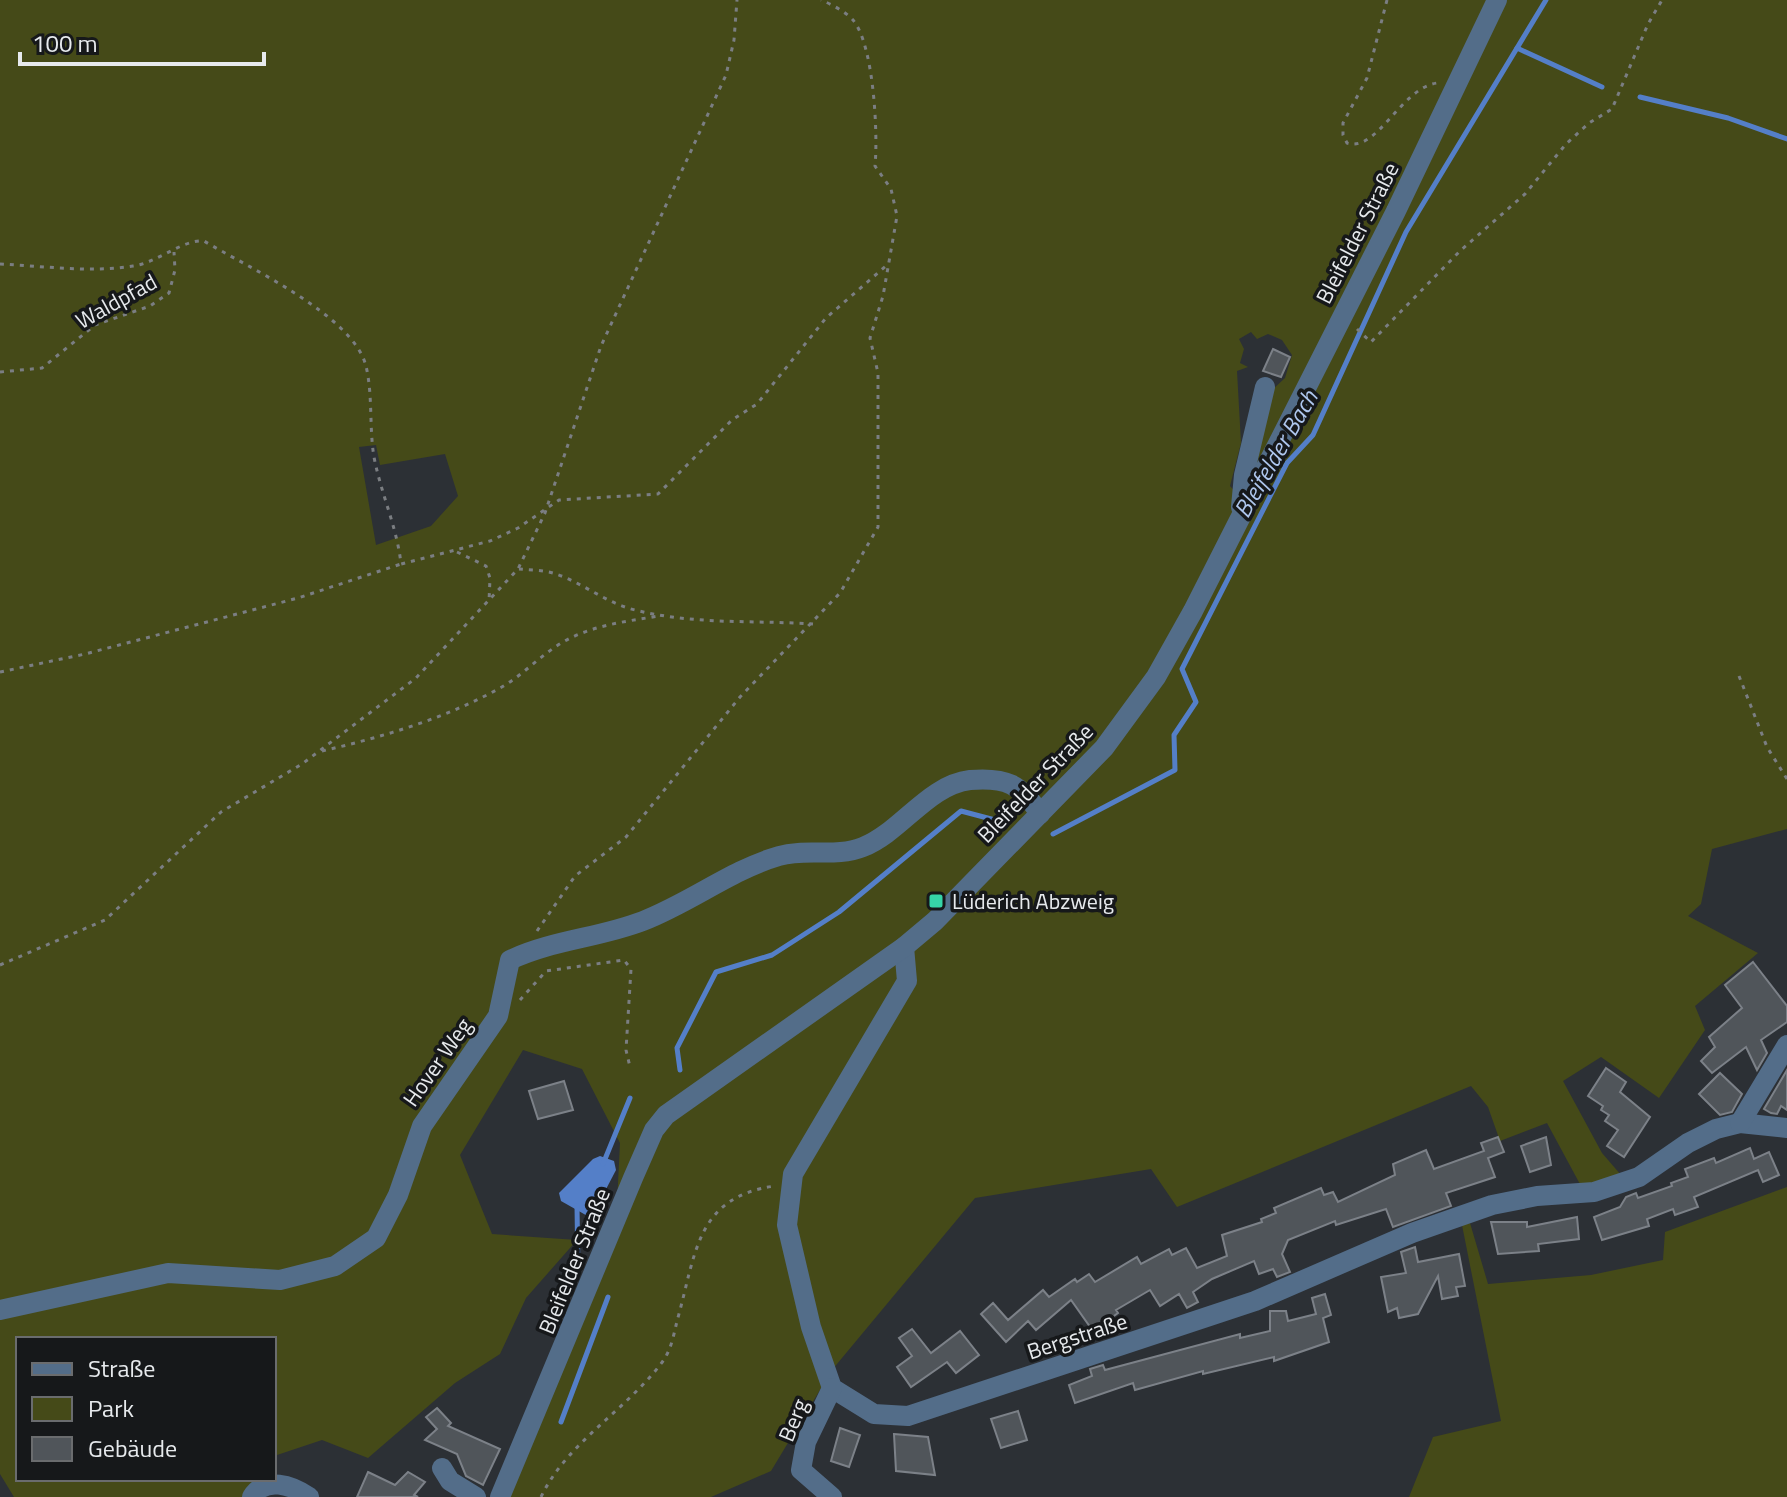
<svg xmlns="http://www.w3.org/2000/svg" width="1787" height="1497" font-family="'Titillium Web',sans-serif">
  <style>
    .green { fill: #454a18; fill-rule: evenodd }
    .water { fill: #547fc8 }
    .lines { fill: none; stroke-linecap: round; stroke-linejoin: round }
    .stream { stroke: #547fc8; stroke-width: 5 }
    .building { fill: #50555a; stroke: #7c8188; stroke-width: 2 }
    .path { stroke: #7b7e82; stroke-width: 3; stroke-dasharray: 4 6; stroke-linecap: butt }
    .minor { stroke: #536d89; stroke-width: 20 }
    .poi-dot { fill: #36d4a7; stroke: #16181a; stroke-width: 3 }
    .labels { text-anchor: middle; stroke-width: 7; stroke-linejoin: round; paint-order: stroke }
    .street-label { font-size: 22px; fill: #e7eaed; stroke: #16181a }
    .poi-label { font-size: 22px; fill: #e7eaed; stroke: #16181a; text-anchor: start }
    .water-label { font-size: 24px; font-style: italic; fill: #aec6ed; stroke: #16181a }
  </style>
  <rect width="100%" height="100%" fill="#2c3035"/>
  <g class="green">
    <path d="M0 0H1787V829L1712 849 1701 904 1688 916 1758 953 1695 1006 1705 1030 1659 1098 1601 1057 1563 1081 1602 1153 1621 1175 1581 1186 1547 1123 1500 1141 1488 1107 1471 1086 1177 1207 1151 1169 975 1198 832 1370 771 1471 711 1497H510L616 1223 620 1143 582 1069 523 1050 460 1155 492 1234 577 1240 526 1298 500 1354 455 1383 368 1458 322 1440 274 1456V1339H18V1479H260L255 1497H14L0 1474ZM1251 332 1257 339 1268 334 1282 340 1292 355 1285 378 1271 391 1240 497 1230 486 1241 443 1237 371 1248 367 1240 363 1244 349 1239 339ZM376 445 380 465 445 454 458 496 431 526 376 545 359 447Z"/>
    <path d="M1787 1187V1497H1409L1433 1437 1501 1421 1462 1225 1470 1223 1488 1284 1591 1275 1663 1260 1665 1232Z"/>
  </g>
  <path class="water" d="M600 1156 614 1161 616 1170 591 1218 561 1201 559 1193 593 1159Z"/>
  <g class="lines">
    <g class="stream">
      <path d="M1517 48 1602 87"/>
      <path d="M1640 97 1728 118 1787 139"/>
      <path d="M1053 834 1175 770 1174 735 1196 702 1182 669 1287 463 1313 435 1406 232 1546 0"/>
      <path d="M680 1070 677 1048 716 972 772 955 839 912 961 811 995 820"/>
      <path d="M603 1164 630 1098"/>
      <path d="M577 1206 578 1274"/>
      <path d="M561 1422 608 1297"/>
    </g>
  </g>
  <g class="building">
    <path d="M1273 349 1290 357 1281 377 1263 371Z"/>
    <path d="M1753 962 1787 1006V1022L1761 1040 1767 1053 1757 1070 1746 1047 1712 1073 1701 1061 1715 1047 1709 1037 1742 1008 1725 985Z"/>
    <path d="M1606 1068 1626 1082 1620 1092 1650 1117 1624 1157 1607 1146 1618 1130 1605 1121 1609 1115 1601 1110 1603 1106 1588 1096Z"/>
    <path d="M1787 1070V1110L1781 1106 1777 1114 1771 1113 1764 1109Z"/>
    <path d="M1720 1073 1742 1094 1732 1112 1720 1115 1699 1094Z"/>
    <path d="M564 1081 573 1110 538 1119 529 1091Z"/>
    <path d="M1498 1137 1504 1152 1488 1158 1495 1177 1446 1193 1451 1206 1393 1227 1386 1209 1336 1225 1335 1221 1288 1240 1282 1254 1290 1272 1277 1277 1273 1269 1259 1274 1254 1261 1212 1279 1193 1292 1198 1302 1187 1308 1179 1294 1160 1306 1150 1290 1116 1310 1118 1313 1093 1331 1071 1300 1036 1330 1028 1321 1006 1342 981 1314 993 1303 1008 1320 1043 1290 1049 1297 1075 1279 1077 1282 1089 1274 1095 1282 1137 1257 1141 1264 1169 1249 1172 1255 1186 1248 1197 1268 1227 1256 1222 1235 1262 1222 1261 1219 1276 1213 1274 1208 1321 1188 1324 1195 1333 1192 1338 1202 1395 1175 1393 1164 1426 1150 1434 1169 1484 1151 1481 1143Z"/>
    <path d="M1546 1137 1551 1165 1530 1172 1521 1146Z"/>
    <path d="M1750 1148 1754 1159 1769 1152 1779 1175 1763 1182 1758 1170 1694 1197 1698 1207 1675 1215 1673 1209 1647 1219 1649 1226 1602 1240 1594 1217 1620 1207 1626 1197 1636 1193 1638 1198 1672 1186 1671 1183 1688 1177 1685 1169 1714 1158 1716 1163Z"/>
    <path d="M1577 1217 1579 1239 1538 1244 1539 1251 1498 1254 1491 1222H1527V1227Z"/>
    <path d="M1415 1247 1418 1262 1459 1254 1465 1286 1456 1287 1458 1296 1442 1299 1438 1276 1418 1314 1399 1318 1397 1308 1388 1312 1381 1277 1406 1273 1401 1252Z"/>
    <path d="M1325 1294 1331 1315 1323 1318 1329 1342 1274 1361V1357L1203 1374V1371L1135 1390 1133 1383 1075 1403 1069 1385 1092 1376 1090 1369 1103 1365 1105 1370 1240 1334V1338L1270 1331V1311H1286L1288 1321 1316 1314 1312 1298Z"/>
    <path d="M912 1329 931 1353 960 1331 979 1355 956 1373 947 1362 911 1387 897 1367 912 1356 899 1338Z"/>
    <path d="M437 1408 451 1423 448 1426 500 1449 483 1485 466 1476 457 1454 425 1440 437 1429 426 1417Z"/>
    <path d="M1018 1411 1027 1440 1001 1448 991 1419Z"/>
    <path d="M840 1428 860 1435 849 1467 831 1461Z"/>
    <path d="M894 1434 928 1437 935 1475 896 1471Z"/>
    <path d="M368 1472 395 1485 408 1472 425 1482 414 1495 418 1497H357Z"/>
  </g>
  <g class="lines">
    <g class="path">
      <path d="M1387 0 1367 78 1343 123V135L1347 143C1377 153 1401 88 1437 83"/>
      <path d="M0 264C43 266 91 273 133 266 157 263 183 239 204 241 247 267 353 315 366 366 373 396 369 427 374 457 381 494 397 527 401 564L490 541 518 528 559 500 658 494 732 420 757 404 826 318 887 265"/>
      <path d="M1357 329 1371 342 1460 251 1525 194 1566 144 1589 123 1612 109 1648 24 1662 0"/>
      <path d="M0 372 42 368 95 325 150 306 169 293 175 270 174 252"/>
      <path d="M457 552 486 566 490 578 489 602"/>
      <path d="M519 569C531 570 545 570 556 574 583 583 606 603 635 610 695 625 752 620 813 624"/>
      <path d="M0 672 85 654 298 598 401 564"/>
      <path d="M1739 676 1767 747 1787 779"/>
      <path d="M322 751C383 737 446 718 500 688 520 677 536 660 555 647 586 626 622 622 659 616"/>
      <path d="M537 931 575 876 626 837 740 697 840 593 878 527V373L870 338 883 296 897 216 891 189 875 166C878 134 874 45 853 20 846 12 831 4 821 0"/>
      <path d="M0 965 105 920 221 812 302 764 416 678 518 569 545 513 601 346 726 75 734 40 737 0"/>
      <path d="M520 1000 546 971 624 960 631 969 626 1050 630 1067"/>
      <path d="M541 1497C567 1442 627 1410 663 1361 671 1350 674 1334 677 1321 696 1255 695 1197 775 1186"/>
    </g>
    <g class="minor">
      <path d="M1241 507 1244 475 1265 387"/>
      <path d="M904 947 907 981 793 1174 787 1225 811 1327 832 1388 874 1414 908 1416 1255 1301 1412 1233 1492 1205 1537 1196 1594 1192 1639 1177 1688 1143 1716 1129 1740 1123 1787 1128"/>
      <path d="M1740 1123 1787 1045"/>
      <path d="M0 1310 168 1273 280 1280 335 1266 376 1238 398 1195 422 1126 498 1016 510 960C552 940 599 938 643 921 690 903 731 870 779 856 806 848 836 858 863 847 901 832 928 785 970 780 1006 777 1021 784 1040 814"/>
      <path d="M442 1468 450 1481 476 1497"/>
      <path d="M252 1497C265 1476 292 1485 309 1497"/>
      <path d="M500 1497 633 1178 654 1130 666 1115 904 947 935 921 1104 748 1156 677 1193 611 1396 211 1497 0"/>
      <path d="M832 1497 801 1470 806 1442 832 1388"/>
    </g>
  </g>
  <rect class="poi-dot" x="928" y="893" width="16" height="16" rx="4"/>
  <g class="labels">
    <g class="street-label">
      <text transform="translate(1357 233) rotate(-63)" y="8">Bleifelder Straße</text>
      <text transform="translate(116 301) rotate(-29)" y="8">Waldpfad</text>
      <text transform="translate(1035 783) rotate(-46)" y="8">Bleifelder Straße</text>
      <text transform="translate(437 1062) rotate(-55)" y="8">Hover Weg</text>
      <text transform="translate(574 1261) rotate(-68)" y="8">Bleifelder Straße</text>
      <text transform="translate(1077 1336) rotate(-18)" y="8">Bergstraße</text>
      <text transform="translate(793 1420) rotate(-68)" y="8">Berg</text>
    </g>
    <g class="poi-label">
      <text x="952" y="909">Lüderich Abzweig</text>
    </g>
    <g class="water-label">
      <text transform="translate(1276 454) rotate(-60)" y="8">Bleifelder Bach</text>
    </g>
  </g>
  <rect x="16" y="1337" width="260" height="144" fill="#16181a" stroke="#6a6c6e" stroke-width="2"/>
  <rect x="32" y="1363" width="40" height="12" fill="#536d89" stroke="#6a6c6e" stroke-width="2"/>
  <text x="88" y="1377" font-size="24" fill="#e7eaed">Straße</text>
  <rect x="32" y="1397" width="40" height="24" fill="#454a18" stroke="#6a6c6e" stroke-width="2"/>
  <text x="88" y="1417" font-size="24" fill="#e7eaed">Park</text>
  <rect x="32" y="1437" width="40" height="24" fill="#50555a" stroke="#6a6c6e" stroke-width="2"/>
  <text x="88" y="1457" font-size="24" fill="#e7eaed">Gebäude</text>
  <path d="M20 52v12h244v-12" fill="none" stroke="#e7eaed" stroke-width="4"/>
  <text x="32" y="52" font-size="24" fill="#e7eaed" stroke="#16181a" stroke-width="6" paint-order="stroke">100 m</text>
</svg>
